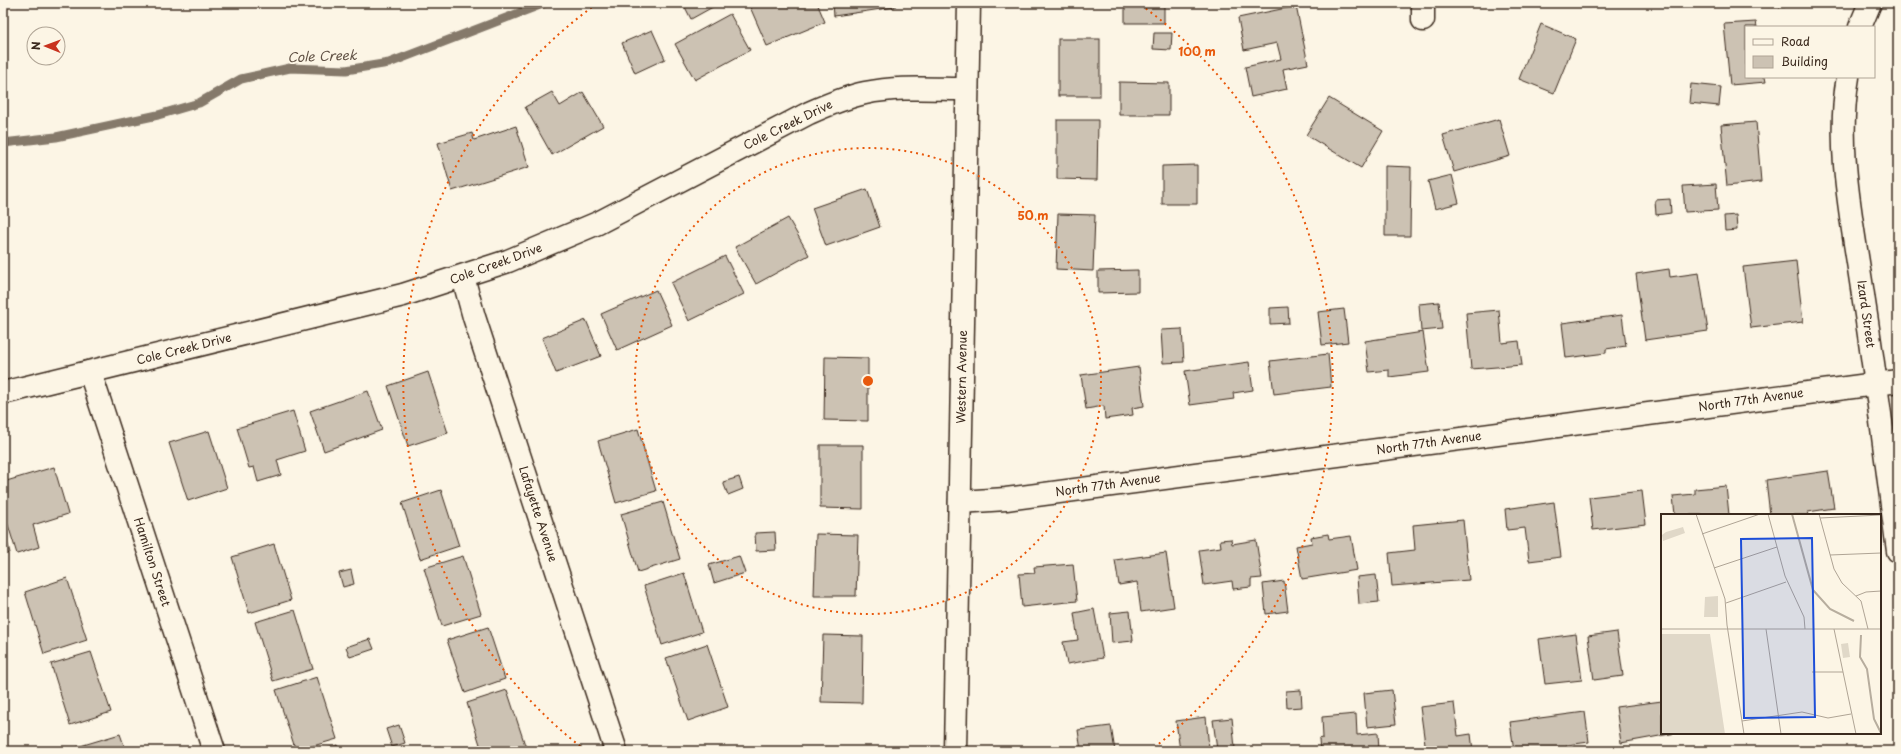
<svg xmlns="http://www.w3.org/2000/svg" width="1901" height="754" font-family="'Playpen Sans',sans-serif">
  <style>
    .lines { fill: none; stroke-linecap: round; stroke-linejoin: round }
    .stream { stroke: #85796b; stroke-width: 9 }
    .building { fill: #ccc2b3; stroke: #3b2a1e }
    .minor-casing { stroke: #3b2a1e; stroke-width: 25 }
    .tertiary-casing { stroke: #3b2a1e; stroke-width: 25 }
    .minor { stroke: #fcf5e5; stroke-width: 22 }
    .tertiary { stroke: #fcf5e5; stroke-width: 22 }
    .ring { fill: none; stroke: #e8590c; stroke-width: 2; stroke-dasharray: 2 4 }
    .labels { text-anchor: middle; stroke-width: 3.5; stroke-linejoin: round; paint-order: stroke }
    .street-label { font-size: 12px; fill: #3b2a1e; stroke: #fcf5e5 }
    .water-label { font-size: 13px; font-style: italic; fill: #605144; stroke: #fcf5e5 }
    .inset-river { fill: none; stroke: #b7ad9e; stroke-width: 2 }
    .inset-road { fill: none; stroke: #afa495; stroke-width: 1 }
    .view { fill: #1d4ed8; fill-opacity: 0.15; stroke: #1d4ed8; stroke-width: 2 }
    .inset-edge { fill: none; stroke: #3b2a1e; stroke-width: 2 }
    .centre { fill: #e8590c; stroke: #fcf5e5; stroke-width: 2 }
    .ring-label { font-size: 12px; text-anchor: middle; font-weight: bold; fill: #e8590c; stroke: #fcf5e5; stroke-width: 3.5; stroke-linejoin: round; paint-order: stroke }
  </style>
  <rect width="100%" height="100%" fill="#fcf5e5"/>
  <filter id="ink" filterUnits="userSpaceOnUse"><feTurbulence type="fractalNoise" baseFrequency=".025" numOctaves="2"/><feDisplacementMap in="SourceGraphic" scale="8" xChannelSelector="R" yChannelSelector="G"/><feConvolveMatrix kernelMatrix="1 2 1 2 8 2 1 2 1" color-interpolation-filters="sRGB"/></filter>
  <g filter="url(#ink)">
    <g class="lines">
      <path class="stream" d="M3 143 56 137 158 115 199 103 241 79 290 68 346 70 389 63 545 3"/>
    </g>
    <g class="building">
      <path d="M683 3H720L691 19Z"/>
      <path d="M759 3H817L825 22 767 46 750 7Z"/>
      <path d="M833 3H895V7L834 16Z"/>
      <rect x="1125" y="3" width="39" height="20"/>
      <path d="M1702 3H1785V7L1702 6Z"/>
      <path d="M1296 6 1308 64 1283 69 1287 89 1251 97 1245 67 1281 59 1277 43 1244 50 1238 18Z"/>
      <path d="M730 14 750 50 695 80 675 44Z"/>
      <path d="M1756 22 1757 27H1746V77H1765L1766 82 1730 85 1724 24Z"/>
      <path d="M1541 24 1576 39 1554 93 1519 79Z"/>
      <path d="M652 30 665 59 635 73 622 43Z"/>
      <path d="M1154 33H1172L1171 50 1153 49Z"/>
      <rect x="1058" y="39" width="42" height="57"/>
      <path d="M1119 82 1169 83V115H1119Z"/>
      <path d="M1691 84 1721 87 1719 106 1689 103Z"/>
      <path d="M552 92 560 106 583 92 603 126 552 155 525 107Z"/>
      <path d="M1329 98 1383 131 1361 168 1306 135Z"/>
      <path d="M1499 119 1510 156 1454 172 1443 135Z"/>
      <path d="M1057 120H1098L1097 180 1057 179Z"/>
      <path d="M1756 122 1761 182 1727 186 1721 125Z"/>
      <path d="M516 126 529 167 452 191 438 143 472 133 474 140Z"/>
      <path d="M1197 165V204H1162V166Z"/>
      <path d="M1385 166 1411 167 1410 236H1385Z"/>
      <path d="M1452 175 1459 203 1435 209 1428 181Z"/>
      <path d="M1716 184 1718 210 1685 212 1683 186Z"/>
      <path d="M867 189 880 227 826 246 812 208Z"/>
      <path d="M1670 199 1671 213 1656 215 1655 200Z"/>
      <path d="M1058 214 1095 215 1093 271 1056 269Z"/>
      <path d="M1736 215 1737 230 1725 231 1724 216Z"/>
      <path d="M788 218 809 255 756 284 735 247Z"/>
      <path d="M725 256 744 294 689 321 671 283Z"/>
      <path d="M1796 261 1803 322 1751 328 1743 267Z"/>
      <path d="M1669 269 1670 277 1699 273 1708 331 1645 340 1636 274Z"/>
      <path d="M1138 270V292L1098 293V271Z"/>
      <path d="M656 290 672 325 617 350 601 314Z"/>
      <path d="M1439 302 1442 329 1421 331 1419 304Z"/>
      <path d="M1288 307 1289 323 1270 324V308Z"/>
      <path d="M1344 309 1348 342 1322 345 1318 312Z"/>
      <path d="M1499 310 1502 343 1519 341 1522 365 1471 369 1466 313Z"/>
      <path d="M1622 315 1626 346 1606 349V353L1566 358 1562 323Z"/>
      <path d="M586 320 601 356 556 373 542 338Z"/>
      <path d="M1182 329 1184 362 1163 363 1161 330Z"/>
      <path d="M1423 332 1429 372 1389 377V370L1369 372 1365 341Z"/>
      <path d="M1328 354 1331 387 1274 394 1270 361Z"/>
      <path d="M825 357 868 358V421L824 420Z"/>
      <path d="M1249 362 1253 390 1233 393 1234 399 1190 405 1185 371Z"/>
      <path d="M1139 367 1144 406 1132 408 1133 415 1105 419 1104 406 1086 409 1081 375Z"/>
      <path d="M428 372 448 433 408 446 388 386Z"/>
      <path d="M368 391 382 430 324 451 310 411Z"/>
      <path d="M293 411 305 451 277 460 281 475 258 482 254 467 249 468 237 428Z"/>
      <path d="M638 429 656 491 616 503 598 441Z"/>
      <path d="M209 431 227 488 188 501 169 443Z"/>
      <path d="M820 445H863V509L820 508Z"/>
      <path d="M54 467 68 514 33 525 39 547 17 554 3 509V482Z"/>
      <path d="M1828 471 1834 508 1808 512 1809 515H1770L1766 480Z"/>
      <path d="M739 477 743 489 728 495 723 482Z"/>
      <path d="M1726 486 1729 515H1675L1673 496 1695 494V489Z"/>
      <path d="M441 490 459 546 420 559 402 503Z"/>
      <path d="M1642 491 1646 524 1593 530 1589 497Z"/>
      <path d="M663 502 680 559 638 572 621 514Z"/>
      <path d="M1554 502 1561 557 1529 561 1525 528 1507 530 1505 509Z"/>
      <path d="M1463 520 1469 580 1392 586 1389 553 1415 550 1413 525Z"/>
      <path d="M775 532 776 550 756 551 755 533Z"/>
      <path d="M816 534 858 535 856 596H814Z"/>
      <path d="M1328 534 1329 539 1351 536 1357 570 1302 579 1296 546 1312 543 1311 537Z"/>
      <path d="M6 537 10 553 3 555V538Z"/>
      <path d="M1231 539 1232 544 1256 540 1262 578 1251 579V587L1233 589 1232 581 1204 585 1199 550 1221 547 1220 540Z"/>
      <path d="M274 544 291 600 249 613 232 557Z"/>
      <path d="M1166 553 1174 607 1141 612 1137 582 1119 585 1115 560Z"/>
      <path d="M463 556 481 614 442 626 424 568Z"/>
      <path d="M739 556 745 573 714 583 709 565Z"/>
      <path d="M1073 564 1077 601 1022 607 1019 574 1035 573 1034 567Z"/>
      <path d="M351 570 354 584 343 587 339 573Z"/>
      <path d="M684 573 702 632 662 645 644 586Z"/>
      <path d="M1376 575 1379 602 1359 604 1357 577Z"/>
      <path d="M67 578 87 640 44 654 25 592Z"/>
      <path d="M1284 581 1288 611 1266 614 1263 584Z"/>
      <path d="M1094 609 1103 658 1067 664 1063 642 1078 640 1074 613Z"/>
      <path d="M295 610 313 669 273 681 255 622Z"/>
      <path d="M1130 611 1133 641 1112 643 1110 613Z"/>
      <path d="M488 627 505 679 465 693 447 640Z"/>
      <path d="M1617 632 1623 676 1594 680 1588 636Z"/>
      <path d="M1576 634 1582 680 1545 684 1539 639Z"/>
      <path d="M823 635 863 636 862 703 821 702Z"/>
      <path d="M370 639 374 649 350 657 346 647Z"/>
      <path d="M707 644 728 707 688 721 666 658Z"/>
      <path d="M91 652 111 712 70 725 51 664Z"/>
      <path d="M317 677 337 739 296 751 276 690Z"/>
      <path d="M507 690 527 751H482L467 703Z"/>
      <path d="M1301 690 1302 707 1287 708 1286 691Z"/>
      <path d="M1392 690 1396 724 1367 727 1364 693Z"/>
      <path d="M1662 701V733H1676L1621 743 1616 707Z"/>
      <path d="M1454 703 1458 736 1471 734 1473 751H1426L1420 707Z"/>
      <path d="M1585 712 1589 742 1567 745 1568 749 1552 751H1514L1510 722Z"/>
      <path d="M1356 714 1357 735 1378 733 1379 751H1320L1319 739 1323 738 1322 717Z"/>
      <path d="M1206 717 1209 748 1180 751 1176 721Z"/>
      <path d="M1232 718 1235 748 1217 750 1213 720Z"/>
      <path d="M399 725 405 743 392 747 386 729Z"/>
      <path d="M1111 726 1115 751H1081L1078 730Z"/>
      <path d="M120 734 126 751H79L77 747Z"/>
      <path d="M338 745 340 751H319Z"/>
    </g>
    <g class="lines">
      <g class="minor-casing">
        <g id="minor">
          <path d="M1423 20V3"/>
          <path d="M1860 27 1870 3"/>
          <path d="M1848 77C1835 150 1854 229 1864 302 1877 385 1887 468 1898 551"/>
          <path d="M463 277 474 317 616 751"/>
          <path d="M90 372 214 751"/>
          <path d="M3 393 403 295 508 261 598 223 809 113C827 105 846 97 865 93 898 86 933 89 967 89"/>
          <path d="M960 502 1006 499 1898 381"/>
        </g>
      </g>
      <g class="tertiary-casing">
        <path id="tertiary" d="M955 751 969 3"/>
      </g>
      <use href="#minor" class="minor"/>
      <use href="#tertiary" class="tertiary"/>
    </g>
  </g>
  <g class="ring">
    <circle cx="868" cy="381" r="233"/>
    <path d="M585 750A465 465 0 0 1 595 5M1141 5A465 465 0 0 1 1151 750"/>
  </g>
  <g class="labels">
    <g class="street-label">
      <text transform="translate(788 125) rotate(-26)" y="4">Cole Creek Drive</text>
      <text transform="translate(496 264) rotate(-20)" y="4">Cole Creek Drive</text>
      <text transform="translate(1866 314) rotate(82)" y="4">Izard Street</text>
      <text transform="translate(184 349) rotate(-14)" y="4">Cole Creek Drive</text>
      <text transform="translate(962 377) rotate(-89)" y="4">Western Avenue</text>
      <text transform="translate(1751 400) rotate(-8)" y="4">North 77th Avenue</text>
      <text transform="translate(1429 443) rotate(-8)" y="4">North 77th Avenue</text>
      <text transform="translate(1108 485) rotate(-8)" y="4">North 77th Avenue</text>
      <text transform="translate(538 514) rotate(72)" y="4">Lafayette Avenue</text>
      <text transform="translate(152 562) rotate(72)" y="4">Hamilton Street</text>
    </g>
    <g class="water-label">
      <text transform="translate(322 56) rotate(-2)" y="5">Cole Creek</text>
    </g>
  </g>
  <g transform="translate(1661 514)">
    <rect width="220" height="220" fill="#fcf5e5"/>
    <path d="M22 13 24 19 2 27 1 21 5 18ZM57 82V103H43L44 83ZM0 120H49L64 220H0ZM187 129 189 143 182 144 180 130Z" fill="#e0d8c8"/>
    <path class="inset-river" d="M131 0 152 76 169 95 193 107M200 121 199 143 206 155 213 205 220 219"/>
    <path class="inset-road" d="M35 0 64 85 66 111 83 220M107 0 124 62 143 103 144 115M158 0 173 55 181 69 200 87 207 115M159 4 220 1M41 20 99 0M169 41 220 39M53 54 116 33M195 82 205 78 220 77M65 89 125 68M0 115H220M105 115 120 220M173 115 195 220M151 158H182M81 207 141 198 167 204 190 200"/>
    <path class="view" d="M151 24 154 203 83 204 80 25Z"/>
    <rect width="220" height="220" class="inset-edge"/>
  </g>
  <circle cx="868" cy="381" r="6" class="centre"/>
  <g class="ring-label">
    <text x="1197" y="56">100 m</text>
    <text x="1033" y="220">50 m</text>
  </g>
  <rect width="1901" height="754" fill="none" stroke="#fcf5e5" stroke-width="16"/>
  <rect x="8" y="8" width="1885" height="738" fill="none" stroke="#3b2a1e" stroke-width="1.5" filter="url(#ink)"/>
  <rect x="1745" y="26" width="130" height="52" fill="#fcf5e5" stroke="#afa495"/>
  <rect x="1753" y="39" width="20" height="6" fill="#fcf5e5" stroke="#afa495"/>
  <text x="1781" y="46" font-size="12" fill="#3b2a1e">Road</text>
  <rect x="1753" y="56" width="20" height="12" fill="#ccc2b3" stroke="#afa495"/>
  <text x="1781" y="66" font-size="12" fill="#3b2a1e">Building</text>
  <g transform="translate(46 46) rotate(271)"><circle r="19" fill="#fcf5e5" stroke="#afa495"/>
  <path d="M0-3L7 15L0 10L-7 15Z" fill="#c8321e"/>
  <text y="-6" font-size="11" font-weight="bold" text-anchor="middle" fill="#3b2a1e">N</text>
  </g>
</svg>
